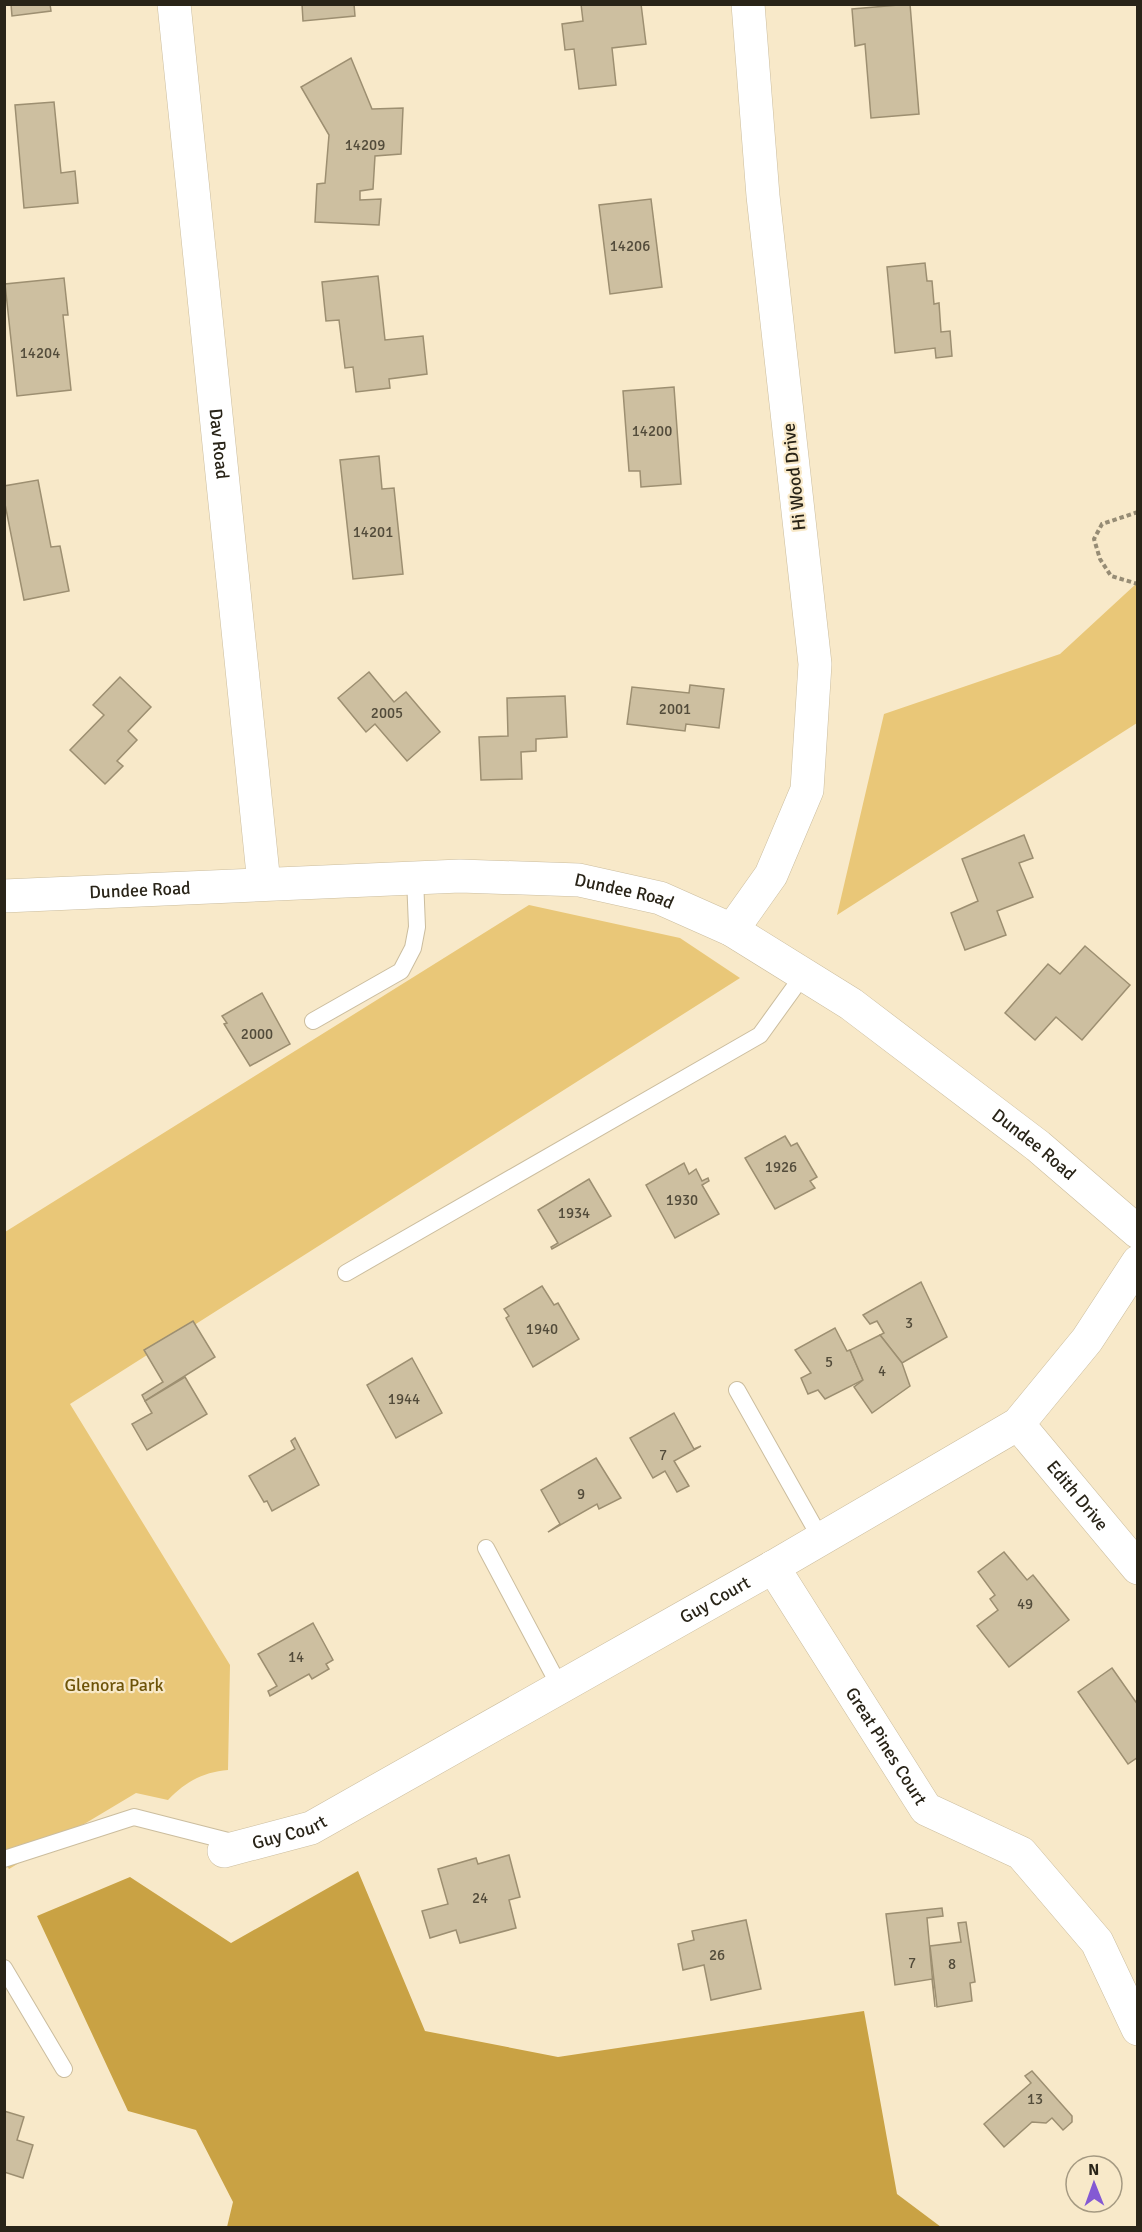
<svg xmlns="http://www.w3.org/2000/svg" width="1142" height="2232" font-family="Signika,sans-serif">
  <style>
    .green { fill: #e9c778 }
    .forest { fill: #c9a244 }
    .building { fill: #cdbfa0; stroke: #9d8f71; stroke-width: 1.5 }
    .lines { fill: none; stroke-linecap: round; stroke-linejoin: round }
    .lane-casing { stroke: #cbbd9e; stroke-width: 18 }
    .street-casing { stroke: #cbbd9e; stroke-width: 34 }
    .path { stroke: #968c75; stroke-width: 4; stroke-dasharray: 4.5 3; stroke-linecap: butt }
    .lane { stroke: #fff; stroke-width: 16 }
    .street { stroke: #fff; stroke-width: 33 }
    .labels { text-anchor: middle; stroke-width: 4.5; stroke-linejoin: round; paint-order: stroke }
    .number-label { font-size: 15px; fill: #524b3a }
    .street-label { font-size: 18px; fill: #292418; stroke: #f8e9c9 }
    .park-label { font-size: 18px; fill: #6d5308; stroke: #f8e9c9 }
  </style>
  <rect width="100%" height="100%" fill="#f8e9c9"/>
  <g class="green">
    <path d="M1137 583V723L837 915 884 714 1060 654Z"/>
    <path d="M529 905 680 938 740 978 70 1404 230 1665 228 1770C203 1772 185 1782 168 1800L136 1793 9 1869 5 1863V1232Z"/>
  </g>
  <path class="forest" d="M358 1871 425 2031 558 2057 864 2011 897 2194 941 2227H227L233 2202 196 2130 128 2111 37 1916 130 1877 231 1943Z"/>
  <g class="building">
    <path d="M11 4H50L51 11 12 16Z"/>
    <path d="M302 4H354L355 16 303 21Z"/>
    <path d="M581 4H641L646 44 612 48 616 85 579 89 574 49 565 50 562 24 583 21Z"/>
    <path d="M910 4 919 114 871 118 865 44 855 46 852 9Z"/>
    <path d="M351 58 372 109 403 108 401 154 375 156 373 189 360 191V200L381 199 379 225 315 222 317 184 325 183 329 135 301 87Z"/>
    <path d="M54 102 61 173 75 171 78 203 24 208 15 105Z"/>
    <path d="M651 199 662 287 610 294 599 205Z"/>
    <path d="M925 263 927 281H932L934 304 939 303 941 332 950 331 952 356 936 358 935 348 895 353 887 267Z"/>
    <path d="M378 276 385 340 423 336 427 374 389 379 390 388 356 392 353 367 345 368 339 320 326 321 322 282Z"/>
    <path d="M64 278 68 315H63L71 390 17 396 5 284Z"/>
    <path d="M674 387 681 484 641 487 640 471H629L623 391Z"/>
    <path d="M379 456 382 489 394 488 403 574 353 579 340 460Z"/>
    <path d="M38 480 51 547 60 546 69 591 24 600 4 499V486Z"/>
    <path d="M369 672 394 702 406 692 440 732 407 761 375 724 366 732 338 698Z"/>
    <path d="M120 677 151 707 128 731 137 740 117 761 123 766 105 784 70 750 104 715 93 705Z"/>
    <path d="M690 685 724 689 719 728 686 724 685 731 627 724 632 687 689 693Z"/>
    <path d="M565 696 567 737 536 739V751L521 752 522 779 481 780 479 737 508 736 507 698Z"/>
    <path d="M1024 835 1033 858 1019 863 1033 897 997 911 1006 935 965 950 951 913 978 901 962 859Z"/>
    <path d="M1085 946 1130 985 1082 1040 1056 1017 1035 1040 1005 1013 1048 964 1060 974Z"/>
    <path d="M262 993 290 1044 250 1066 224 1024 227 1023 222 1016Z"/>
    <path d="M785 1136 791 1146 797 1143 817 1177 810 1181 815 1188 775 1209 745 1158Z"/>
    <path d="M684 1163 689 1174 696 1169 702 1181 708 1178 709 1181 702 1185 719 1214 675 1238 646 1185Z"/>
    <path d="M589 1179 611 1216 552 1249 551 1247 558 1243 538 1210Z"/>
    <path d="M921 1282 947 1337 902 1363 880 1335 884 1333 877 1321 870 1324 863 1315Z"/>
    <path d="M542 1286 554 1305 558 1303 579 1339 533 1367 506 1318 509 1316 504 1309Z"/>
    <path d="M193 1321 215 1357 145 1401 142 1395 163 1382 144 1350Z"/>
    <path d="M835 1328 847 1351 850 1350 863 1380 825 1399 818 1390 808 1394 801 1378 811 1373 795 1350Z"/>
    <path d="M880 1335 902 1363 910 1386 872 1413 854 1387 863 1380 850 1350Z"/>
    <path d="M412 1358 442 1413 396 1438 367 1385Z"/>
    <path d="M185 1377 207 1414 147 1450 132 1424 152 1413 145 1401Z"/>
    <path d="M674 1413 694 1449 701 1446 674 1461 689 1486 677 1492 665 1471 653 1478 630 1438Z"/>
    <path d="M295 1438 319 1485 272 1511 267 1501 264 1502 249 1476 295 1449 291 1441Z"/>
    <path d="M596 1458 621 1498 599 1509 597 1504 548 1532 560 1524 541 1490Z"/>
    <path d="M1004 1552 1027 1580 1033 1575 1069 1620 1009 1667 977 1626 998 1610 990 1599 995 1595 978 1572Z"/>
    <path d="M313 1623 333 1660 326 1664 329 1669 312 1679 309 1674 270 1696 268 1691 277 1686 258 1654Z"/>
    <path d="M1112 1668 1138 1705V1757L1128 1764 1078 1692Z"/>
    <path d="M509 1855 520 1897 509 1900 516 1928 460 1943 456 1930 430 1938 422 1911 448 1904 438 1869 476 1858 478 1864Z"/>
    <path d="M942 1908 943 1916 927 1918 935 2007 932 1979 895 1985 886 1914Z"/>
    <path d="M746 1920 761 1989 711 2000 704 1965 683 1970 678 1944 694 1940 692 1931Z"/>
    <path d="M966 1922 975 1982 970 1983 972 2001 937 2007 930 1946 961 1942 958 1923Z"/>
    <path d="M1032 2071 1072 2116V2122L1063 2130 1052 2118 1046 2123 1032 2122 1004 2147 984 2124 1031 2083 1025 2076Z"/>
    <path d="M4 2111 24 2117 17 2140 33 2145 23 2178 4 2172Z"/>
  </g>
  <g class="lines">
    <g class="lane-casing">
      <g id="lane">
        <path d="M313 1021 401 971 413 948 417 927 415 878"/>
        <path d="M346 1273 760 1035 804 974"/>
        <path d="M737 1390 821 1539"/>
        <path d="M486 1548 560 1687"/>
        <path d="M4 1859 134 1817 236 1843"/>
        <path d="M4 1968 64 2069"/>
      </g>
    </g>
    <g class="street-casing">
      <g id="street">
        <path id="s1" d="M174 4 264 884"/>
        <path id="s2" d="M4 896 460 876 579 880 660 898 732 930 851 1004 1038 1146 1138 1232"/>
        <path d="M732 930 771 875 807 790 815 664 763 196 748 4"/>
        <path id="s3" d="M1018 1424 1138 1568"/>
        <path id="s4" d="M773 1567 926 1809 1021 1853 1097 1942 1138 2029"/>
        <path id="s5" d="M224 1851 311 1828 773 1567 1018 1424 1087 1340 1138 1262"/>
      </g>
    </g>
    <path class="path" d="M1138 512 1102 524 1094 539 1100 559 1111 576 1138 584"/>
    <use href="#lane" class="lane"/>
    <use href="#street" class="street"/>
  </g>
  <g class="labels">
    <g class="number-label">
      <text x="365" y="150">14209</text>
      <text x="630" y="251">14206</text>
      <text x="40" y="358">14204</text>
      <text x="652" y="436">14200</text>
      <text x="373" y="537">14201</text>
      <text x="675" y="714">2001</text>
      <text x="387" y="718">2005</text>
      <text x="257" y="1039">2000</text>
      <text x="781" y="1172">1926</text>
      <text x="682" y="1205">1930</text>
      <text x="574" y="1218">1934</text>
      <text x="909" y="1328">3</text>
      <text x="542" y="1334">1940</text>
      <text x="829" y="1367">5</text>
      <text x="882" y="1376">4</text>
      <text x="404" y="1404">1944</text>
      <text x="663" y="1460">7</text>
      <text x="581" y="1499">9</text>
      <text x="1025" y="1609">49</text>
      <text x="296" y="1662">14</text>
      <text x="480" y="1903">24</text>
      <text x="717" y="1960">26</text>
      <text x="912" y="1968">7</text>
      <text x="952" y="1969">8</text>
      <text x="1035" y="2104">13</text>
    </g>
    <g class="street-label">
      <text dy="6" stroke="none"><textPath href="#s1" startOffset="442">Dav Road</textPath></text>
      <text transform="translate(794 477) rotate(-96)" y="6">Hi Wood Drive</text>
      <text dy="6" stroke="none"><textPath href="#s2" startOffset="136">Dundee Road</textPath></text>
      <text dy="6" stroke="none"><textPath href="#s2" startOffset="622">Dundee Road</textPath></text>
      <text dy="6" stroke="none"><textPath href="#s2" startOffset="1108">Dundee Road</textPath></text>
      <text dy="6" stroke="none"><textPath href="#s3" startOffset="93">Edith Drive</textPath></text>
      <text dy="6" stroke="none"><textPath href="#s5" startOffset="554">Guy Court</textPath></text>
      <text dy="6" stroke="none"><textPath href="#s4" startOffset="212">Great Pines Court</textPath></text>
      <text dy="6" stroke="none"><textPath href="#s5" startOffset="68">Guy Court</textPath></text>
    </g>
    <g class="park-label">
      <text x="114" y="1691">Glenora Park</text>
    </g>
  </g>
  <rect width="1142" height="2232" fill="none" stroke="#292418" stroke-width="12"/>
  <g transform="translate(1094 2184) rotate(359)"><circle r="28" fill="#f8e9c9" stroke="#a59a82" stroke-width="1.5"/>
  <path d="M0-4.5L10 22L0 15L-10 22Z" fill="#8459d3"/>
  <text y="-9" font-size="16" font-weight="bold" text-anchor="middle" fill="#292418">N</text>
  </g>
</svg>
